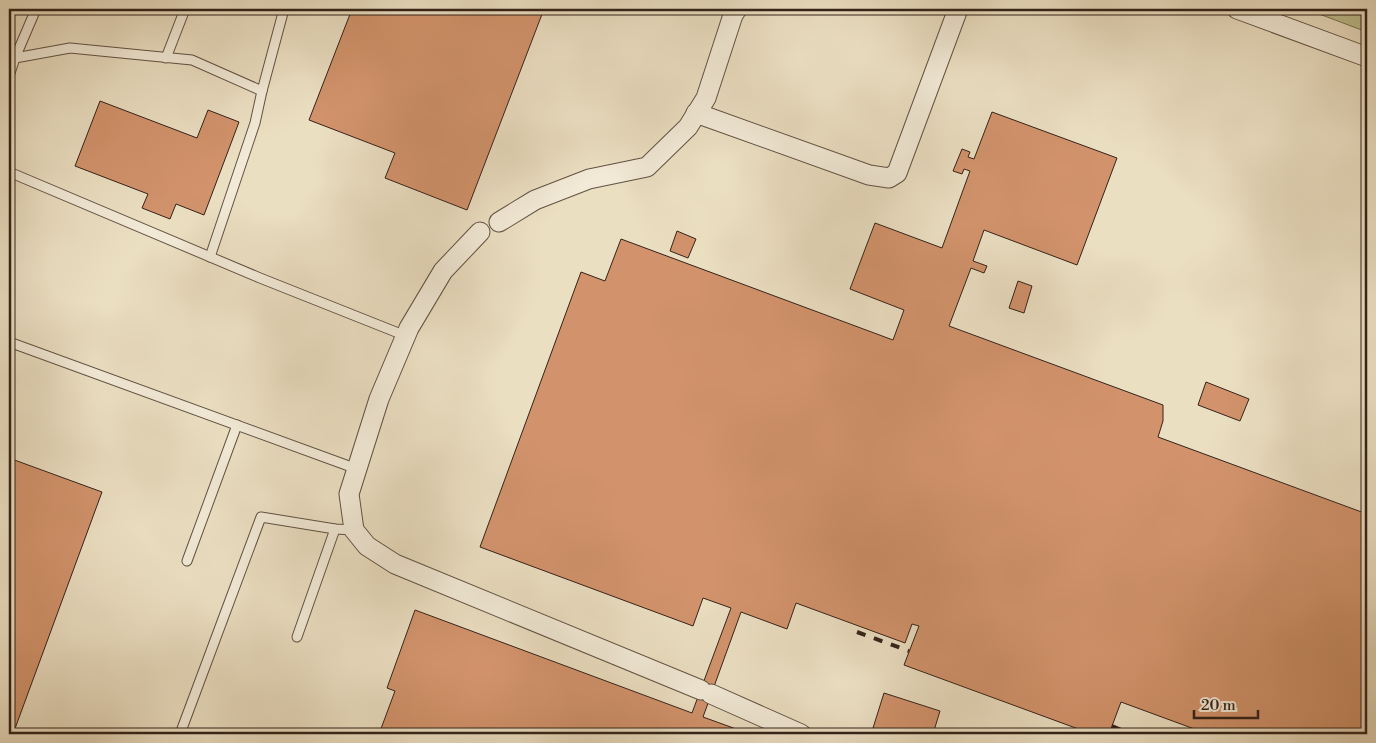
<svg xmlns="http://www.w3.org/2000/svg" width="1376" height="743" font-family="'Libre Bodoni',serif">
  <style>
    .green { fill: #bfc08e; stroke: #797154 }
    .building { fill: #d2936c; stroke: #332219 }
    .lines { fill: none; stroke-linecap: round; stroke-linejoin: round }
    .lane-casing { stroke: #615143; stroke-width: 11 }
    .street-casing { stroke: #615143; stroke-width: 21 }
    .lane { stroke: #f2ead7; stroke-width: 9 }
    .street { stroke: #f2ead7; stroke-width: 19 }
    .rail { stroke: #332219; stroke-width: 4; stroke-dasharray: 9 9; stroke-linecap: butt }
  </style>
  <rect width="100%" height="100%" fill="#ebdfc2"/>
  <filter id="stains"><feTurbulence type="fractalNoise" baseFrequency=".004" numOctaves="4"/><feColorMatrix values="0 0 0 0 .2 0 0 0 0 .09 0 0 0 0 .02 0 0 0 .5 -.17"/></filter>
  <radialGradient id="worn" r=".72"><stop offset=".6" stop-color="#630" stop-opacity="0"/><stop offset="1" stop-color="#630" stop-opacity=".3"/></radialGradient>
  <path class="green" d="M1306 9H1367V32Z"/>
  <g class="building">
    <path d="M352 9H544L467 210 385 178 395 153 309 120Z"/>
    <path d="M100 101 197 138 208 110 239 122 204 215 176 204 170 219 142 208 148 194 75 166Z"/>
    <path d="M992 112 1117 158 1077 265 984 230 973 261 987 266 984 273 971 268 949 326 1163 405V421L1158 437 1367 514V734H1208L1121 702 1109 734H1092L904 665 919 626 912 624 905 643 796 603 787 629 741 612 703 717 750 734H379L395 691 387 688 415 610 692 713 731 608 703 598 693 626 480 547 581 272 605 281 621 239 893 340 904 310 850 289 875 223 942 248 970 171 964 169 962 174 953 171 962 149 970 152 968 157 974 159Z"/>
    <path d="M677 231 696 239 688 258 670 251Z"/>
    <path d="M1018 281 1032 286 1024 313 1009 308Z"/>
    <path d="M1206 382 1249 399 1240 421 1198 405Z"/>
    <path d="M9 458 102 492 13 734H9Z"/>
    <path d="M884 693 940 711 933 734H891L873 728Z"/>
  </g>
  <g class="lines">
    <g class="lane-casing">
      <g id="lane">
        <path d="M15 58 36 9"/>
        <path d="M166 58 185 9"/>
        <path d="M9 76 15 58 70 48 192 60 262 91 255 123 210 257"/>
        <path d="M262 91 284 9"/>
        <path d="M9 172 260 278 406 336"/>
        <path d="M9 342 357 469"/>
        <path d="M187 561 237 425"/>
        <path d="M297 637 335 529"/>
        <path d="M180 734 261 517 335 529 354 530"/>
      </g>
    </g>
    <g class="street-casing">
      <g id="street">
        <path d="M1237 9 1367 57"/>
        <path d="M696 113 869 175 889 178 897 173 958 9"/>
        <path d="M499 222 535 200 589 179 647 167 688 127 706 98 733 15 737 9"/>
        <path d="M480 232 443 271 409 328 379 399 349 494 354 530 367 546 395 564 701 690"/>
        <path d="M711 694 801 734"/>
      </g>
    </g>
    <use href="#lane" class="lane"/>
    <use href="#street" class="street"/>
    <g class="rail">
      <path d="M857 632 909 651"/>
      <path d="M1112 726 1131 734"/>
    </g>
  </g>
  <rect width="1376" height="743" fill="none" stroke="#ebdfc2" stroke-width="30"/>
  <rect x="10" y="10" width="1356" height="723" fill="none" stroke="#332219" stroke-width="2.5"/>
  <rect x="15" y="15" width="1346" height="713" fill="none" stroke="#332219"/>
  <path d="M1194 710v8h64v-8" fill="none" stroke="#332219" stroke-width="2.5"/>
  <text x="1201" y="710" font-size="15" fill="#332219" stroke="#f2ead7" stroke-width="4" paint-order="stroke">20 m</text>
  <rect width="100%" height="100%" filter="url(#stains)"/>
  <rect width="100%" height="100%" fill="url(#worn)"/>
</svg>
